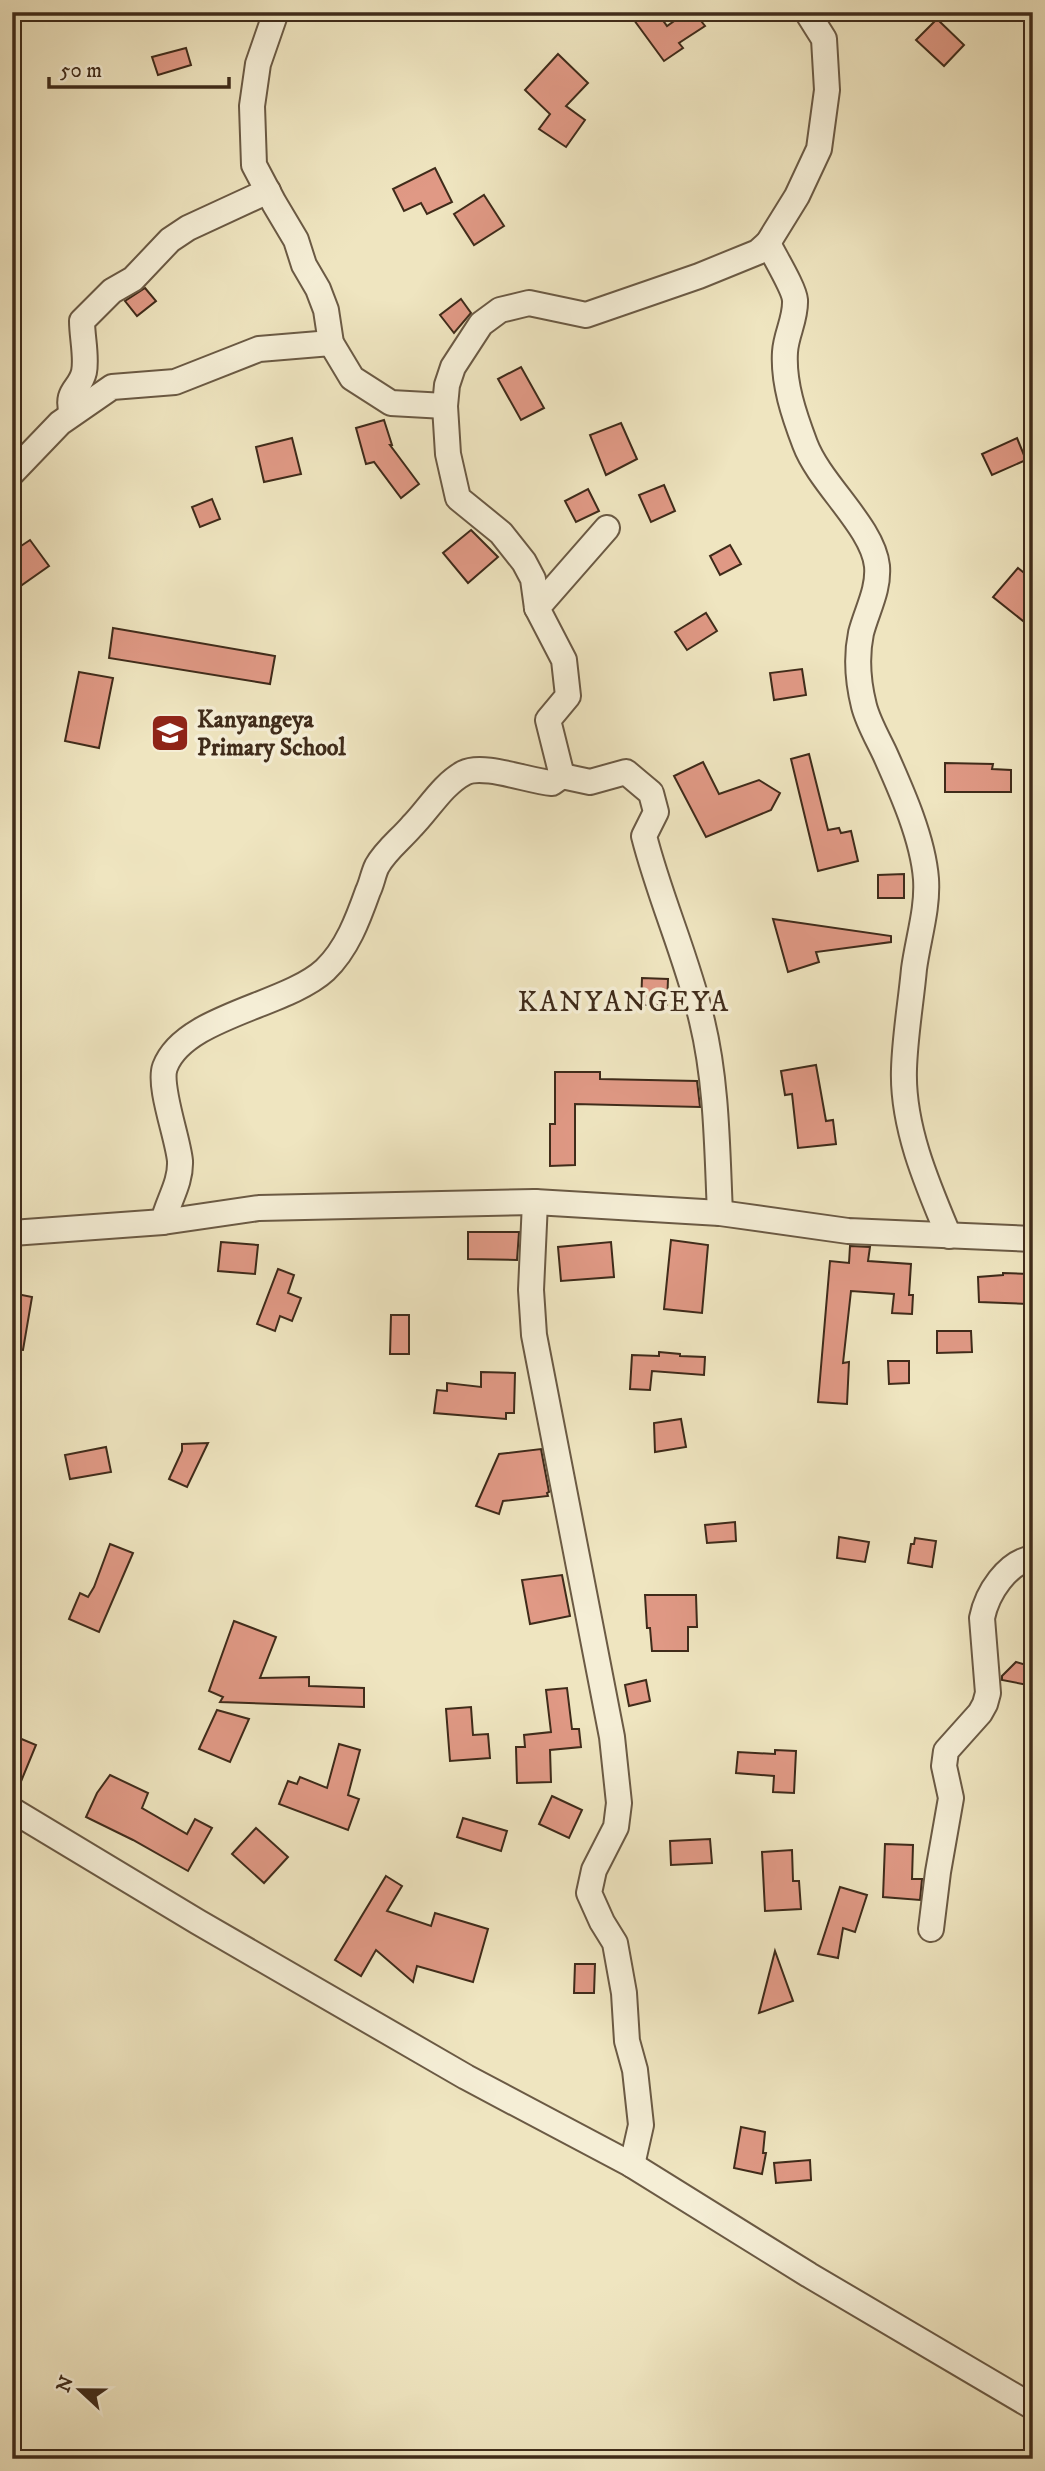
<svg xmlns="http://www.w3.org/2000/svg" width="1045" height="2471" font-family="'IM FELL DW Pica',serif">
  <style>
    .building { fill: #e09985; stroke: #3f2b1a; stroke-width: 2 }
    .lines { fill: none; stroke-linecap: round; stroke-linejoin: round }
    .minor-casing { stroke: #6b5a44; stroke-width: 28 }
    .minor { stroke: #f5eed6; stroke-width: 24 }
    .labels { text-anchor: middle; stroke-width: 7; stroke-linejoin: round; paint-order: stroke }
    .poi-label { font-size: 24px; font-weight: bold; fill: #3f2b1a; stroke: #f5eed6; text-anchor: start }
    .quarter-label { font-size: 28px; letter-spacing: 2px; fill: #3f2b1a; stroke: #f5eed6 }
  </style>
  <rect width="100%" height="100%" fill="#efe5c0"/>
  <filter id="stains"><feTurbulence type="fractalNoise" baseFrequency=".00286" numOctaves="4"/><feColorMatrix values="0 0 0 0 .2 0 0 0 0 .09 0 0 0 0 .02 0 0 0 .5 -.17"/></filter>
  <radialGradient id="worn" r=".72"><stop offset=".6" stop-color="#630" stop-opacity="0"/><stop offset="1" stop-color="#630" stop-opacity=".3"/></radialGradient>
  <g class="building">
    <path d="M645 12H657L667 26 687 12H694L705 26 679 43 683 48 664 61 634 20Z"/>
    <path d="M937 19 964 45 944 66 916 40Z"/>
    <path d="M186 48 191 65 158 75 152 57Z"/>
    <path d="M558 54 588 83 566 106 585 120 566 147 539 129 550 114 525 90Z"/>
    <path d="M435 168 452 202 427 214 421 203 404 211 393 189Z"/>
    <path d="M484 195 504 226 474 245 454 214Z"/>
    <path d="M145 288 156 301 137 316 125 301Z"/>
    <path d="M461 299 471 313 454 333 440 315Z"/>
    <path d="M521 367 544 408 521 420 498 379Z"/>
    <path d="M384 420 392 445H390L419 484 401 498 374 462 366 464 356 428Z"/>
    <path d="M621 423 637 459 606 475 590 435Z"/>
    <path d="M292 438 301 474 264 482 256 447Z"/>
    <path d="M1017 438 1026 460 992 475 982 454Z"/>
    <path d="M664 485 675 511 651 522 639 495Z"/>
    <path d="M588 489 599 511 576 522 565 501Z"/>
    <path d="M212 499 220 519 200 527 192 507Z"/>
    <path d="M471 530 498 557 468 583 443 553Z"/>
    <path d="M30 540 49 566 12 592V552Z"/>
    <path d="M730 545 741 564 720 575 710 556Z"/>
    <path d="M1018 568 1033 580V629L993 597Z"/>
    <path d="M706 613 717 631 687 650 675 632Z"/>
    <path d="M113 628 275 656 270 684 109 658Z"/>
    <path d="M802 669 806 695 774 700 770 673Z"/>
    <path d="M79 672 113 678 99 748 65 741Z"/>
    <path d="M809 754 828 830 839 828 841 833 851 831 858 861 818 871 791 759Z"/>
    <path d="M703 762 719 794 759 780 780 793 771 810 706 837 674 776Z"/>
    <path d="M945 763 993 764 992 769 1011 770V792H945Z"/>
    <path d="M904 874V898H878V875Z"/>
    <path d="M773 919 891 936V942L816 952 819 962 788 972Z"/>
    <path d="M642 978 668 979 667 1005H641Z"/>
    <path d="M816 1065 826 1121 833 1120 836 1144 798 1148 792 1094 785 1095 781 1071Z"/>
    <path d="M555 1072H600V1079L697 1081 700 1107 575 1104V1165L550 1166V1124H555Z"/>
    <path d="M468 1232H519L517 1260 468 1259Z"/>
    <path d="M671 1240 708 1245 702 1313 664 1309Z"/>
    <path d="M221 1242 258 1245 255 1274 218 1271Z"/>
    <path d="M611 1242 614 1277 561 1281 558 1247Z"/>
    <path d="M850 1246 870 1247 868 1261 911 1264 909 1295H913L912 1314 892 1313 894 1294 851 1291 843 1363 849 1362 847 1404 818 1402 830 1261 849 1263Z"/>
    <path d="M278 1269 294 1275 288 1293 301 1298 292 1321 280 1316 275 1331 257 1324Z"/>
    <path d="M1003 1273 1029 1274 1028 1304 979 1302 978 1277 1003 1275Z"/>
    <path d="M12 1293 32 1297 23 1350 12 1349Z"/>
    <path d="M391 1315H409V1354H390Z"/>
    <path d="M937 1331H971L972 1352 937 1353Z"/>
    <path d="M659 1352 680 1354V1356L705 1357 704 1375 652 1371 650 1390 630 1389 632 1355 659 1356Z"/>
    <path d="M888 1361H909V1383L889 1384Z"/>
    <path d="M481 1372 515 1373 514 1413H506V1419L434 1413 437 1390 447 1391V1383L481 1387Z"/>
    <path d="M681 1419 686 1447 655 1452 654 1423Z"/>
    <path d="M208 1443 187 1487 169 1479 182 1451V1444Z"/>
    <path d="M106 1447 111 1472 70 1479 65 1455Z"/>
    <path d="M541 1449 549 1492 547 1493 548 1496 503 1501 499 1514 476 1506 499 1454Z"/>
    <path d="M735 1522 736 1541 707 1543 705 1525Z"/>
    <path d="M839 1537 869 1542 865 1562 837 1558Z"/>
    <path d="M915 1538 936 1541 932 1567 908 1563 911 1544H914Z"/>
    <path d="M110 1544 133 1553 99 1632 69 1619 80 1593 88 1597 94 1587Z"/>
    <path d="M562 1575 570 1616 530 1624 522 1580Z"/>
    <path d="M645 1595H696L697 1627H688V1651H652L650 1628H647Z"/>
    <path d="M234 1621 276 1637 260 1678 309 1677V1686L364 1688V1707L220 1702 223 1697 209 1691Z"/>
    <path d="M1016 1662 1033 1667V1686L1002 1680V1676Z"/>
    <path d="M646 1680 650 1701 629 1706 625 1685Z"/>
    <path d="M567 1688 572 1729H579L581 1747 550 1750 551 1782 517 1783 516 1747H525L524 1735 551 1732 546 1690Z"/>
    <path d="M471 1707 473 1735 488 1734 490 1758 450 1761 446 1709Z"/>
    <path d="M217 1710 249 1719 230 1762 199 1749Z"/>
    <path d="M12 1735 36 1745 15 1796 12 1795Z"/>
    <path d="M339 1744 360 1750 348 1795 359 1799 348 1830 279 1804 288 1781 297 1784 300 1777 327 1788Z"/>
    <path d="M775 1750 796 1751 794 1793 773 1792 774 1776 736 1773 738 1752 775 1754Z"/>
    <path d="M110 1775 148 1793 142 1808 187 1834 195 1819 212 1828 188 1871 133 1840 86 1817 97 1793Z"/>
    <path d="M552 1796 582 1810 569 1838 539 1824Z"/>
    <path d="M463 1818 507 1831 501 1851 457 1837Z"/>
    <path d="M256 1828 288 1857 264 1883 232 1854Z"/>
    <path d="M710 1839 712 1863 671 1865 670 1841Z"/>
    <path d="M885 1844 913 1845 912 1879H922L920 1900 883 1897Z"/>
    <path d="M792 1850 793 1881H799L801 1909 765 1911 762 1852Z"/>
    <path d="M386 1876 402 1886 387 1911 431 1926 435 1913 488 1929 473 1982 417 1966 413 1982 376 1950 361 1976 335 1960Z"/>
    <path d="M840 1887 867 1895 855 1932 843 1928 838 1958 818 1954Z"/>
    <path d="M775 1951 793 2001 759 2013Z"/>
    <path d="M575 1964H595L594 1993H574Z"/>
    <path d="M741 2127 765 2132 763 2153H766L762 2174 734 2168Z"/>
    <path d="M810 2160 811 2180 776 2183 774 2163Z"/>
  </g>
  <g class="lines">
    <g class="minor-casing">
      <g id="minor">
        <path d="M276 12 258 64 252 106 254 165 274 203 296 240 304 265 318 289 326 310 331 343 352 378 391 403 445 406"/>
        <path d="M768 243C774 256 794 288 795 300 796 319 786 334 785 352 783 383 794 415 805 444 820 484 873 527 877 566 879 590 867 610 861 633 856 657 858 682 864 706 868 722 878 739 885 754 902 792 923 839 926 879 928 909 918 939 914 969 911 1002 905 1035 904 1069 902 1126 927 1184 949 1236"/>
        <path d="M72 414C65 390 80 390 84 372 87 357 82 337 82 321L112 291 133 279 170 240 188 228 268 191"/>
        <path d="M12 473 60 423 112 387 175 382 259 349 331 343"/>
        <path d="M537 608 533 579 524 562 501 533 458 498 448 454 445 406 447 385 453 367 481 324 500 310 529 303 586 315 699 276 758 252 768 243 797 196 819 149 827 90 824 39 807 12"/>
        <path d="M562 776 590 782 626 772 651 793 656 812 644 836C660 899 687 957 702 1021 717 1083 717 1149 720 1213"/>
        <path d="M535 1202 531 1290 534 1335 612 1737 619 1803 616 1827 594 1870 589 1893 602 1922 615 1943 624 1993 627 2041 635 2070 641 2125 632 2165"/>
        <path d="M163 1222C168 1201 181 1183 180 1161 178 1138 158 1086 165 1067 184 1016 286 1006 325 970 347 949 358 919 368 891 372 883 373 874 377 866 386 850 400 840 412 826 428 810 443 784 464 773 483 763 528 781 552 783L562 776 548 720 568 696 564 660 537 608 607 528"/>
        <path d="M12 1233 163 1222 259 1208 535 1202 720 1213 848 1231 1033 1239"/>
        <path d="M12 1810 198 1922 466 2077 632 2165 809 2275 1033 2407"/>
        <path d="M931 1929 938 1872 951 1798 944 1766 946 1751 980 1713 985 1704 988 1693 982 1618C987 1593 1007 1562 1033 1558"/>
      </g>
    </g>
    <use href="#minor" class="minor"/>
  </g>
  <defs>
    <g id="school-square" transform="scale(2.0125)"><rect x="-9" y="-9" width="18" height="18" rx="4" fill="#8f2418" stroke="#f5eed6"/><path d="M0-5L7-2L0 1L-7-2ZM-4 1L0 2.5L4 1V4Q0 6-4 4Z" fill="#fff"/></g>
  </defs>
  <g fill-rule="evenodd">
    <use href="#school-square" x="170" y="733"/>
  </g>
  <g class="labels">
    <g class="poi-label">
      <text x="197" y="727">Kanyangeya<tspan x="197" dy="28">Primary School</tspan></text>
    </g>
    <g class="quarter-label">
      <text x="624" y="1011">KANYANGEYA</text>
    </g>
  </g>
  <rect width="1045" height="2471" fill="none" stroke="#efe5c0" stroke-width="42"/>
  <rect x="14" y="14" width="1017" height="2443" fill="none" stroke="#3f2b1a" stroke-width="3.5"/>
  <rect x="21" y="21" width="1003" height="2429" fill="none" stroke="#3f2b1a" stroke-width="2"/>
  <g transform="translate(80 2390) rotate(292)" stroke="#f5eed6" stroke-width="5" paint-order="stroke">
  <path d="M0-5L12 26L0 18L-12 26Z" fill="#3f2b1a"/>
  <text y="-10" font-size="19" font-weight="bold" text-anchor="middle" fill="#3f2b1a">N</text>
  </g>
  <path d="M49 77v10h180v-10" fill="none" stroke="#3f2b1a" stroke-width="3.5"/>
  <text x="60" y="77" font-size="21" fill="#3f2b1a" stroke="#f5eed6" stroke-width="5" paint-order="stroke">50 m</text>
  <rect width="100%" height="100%" filter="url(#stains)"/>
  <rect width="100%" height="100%" fill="url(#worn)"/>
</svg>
